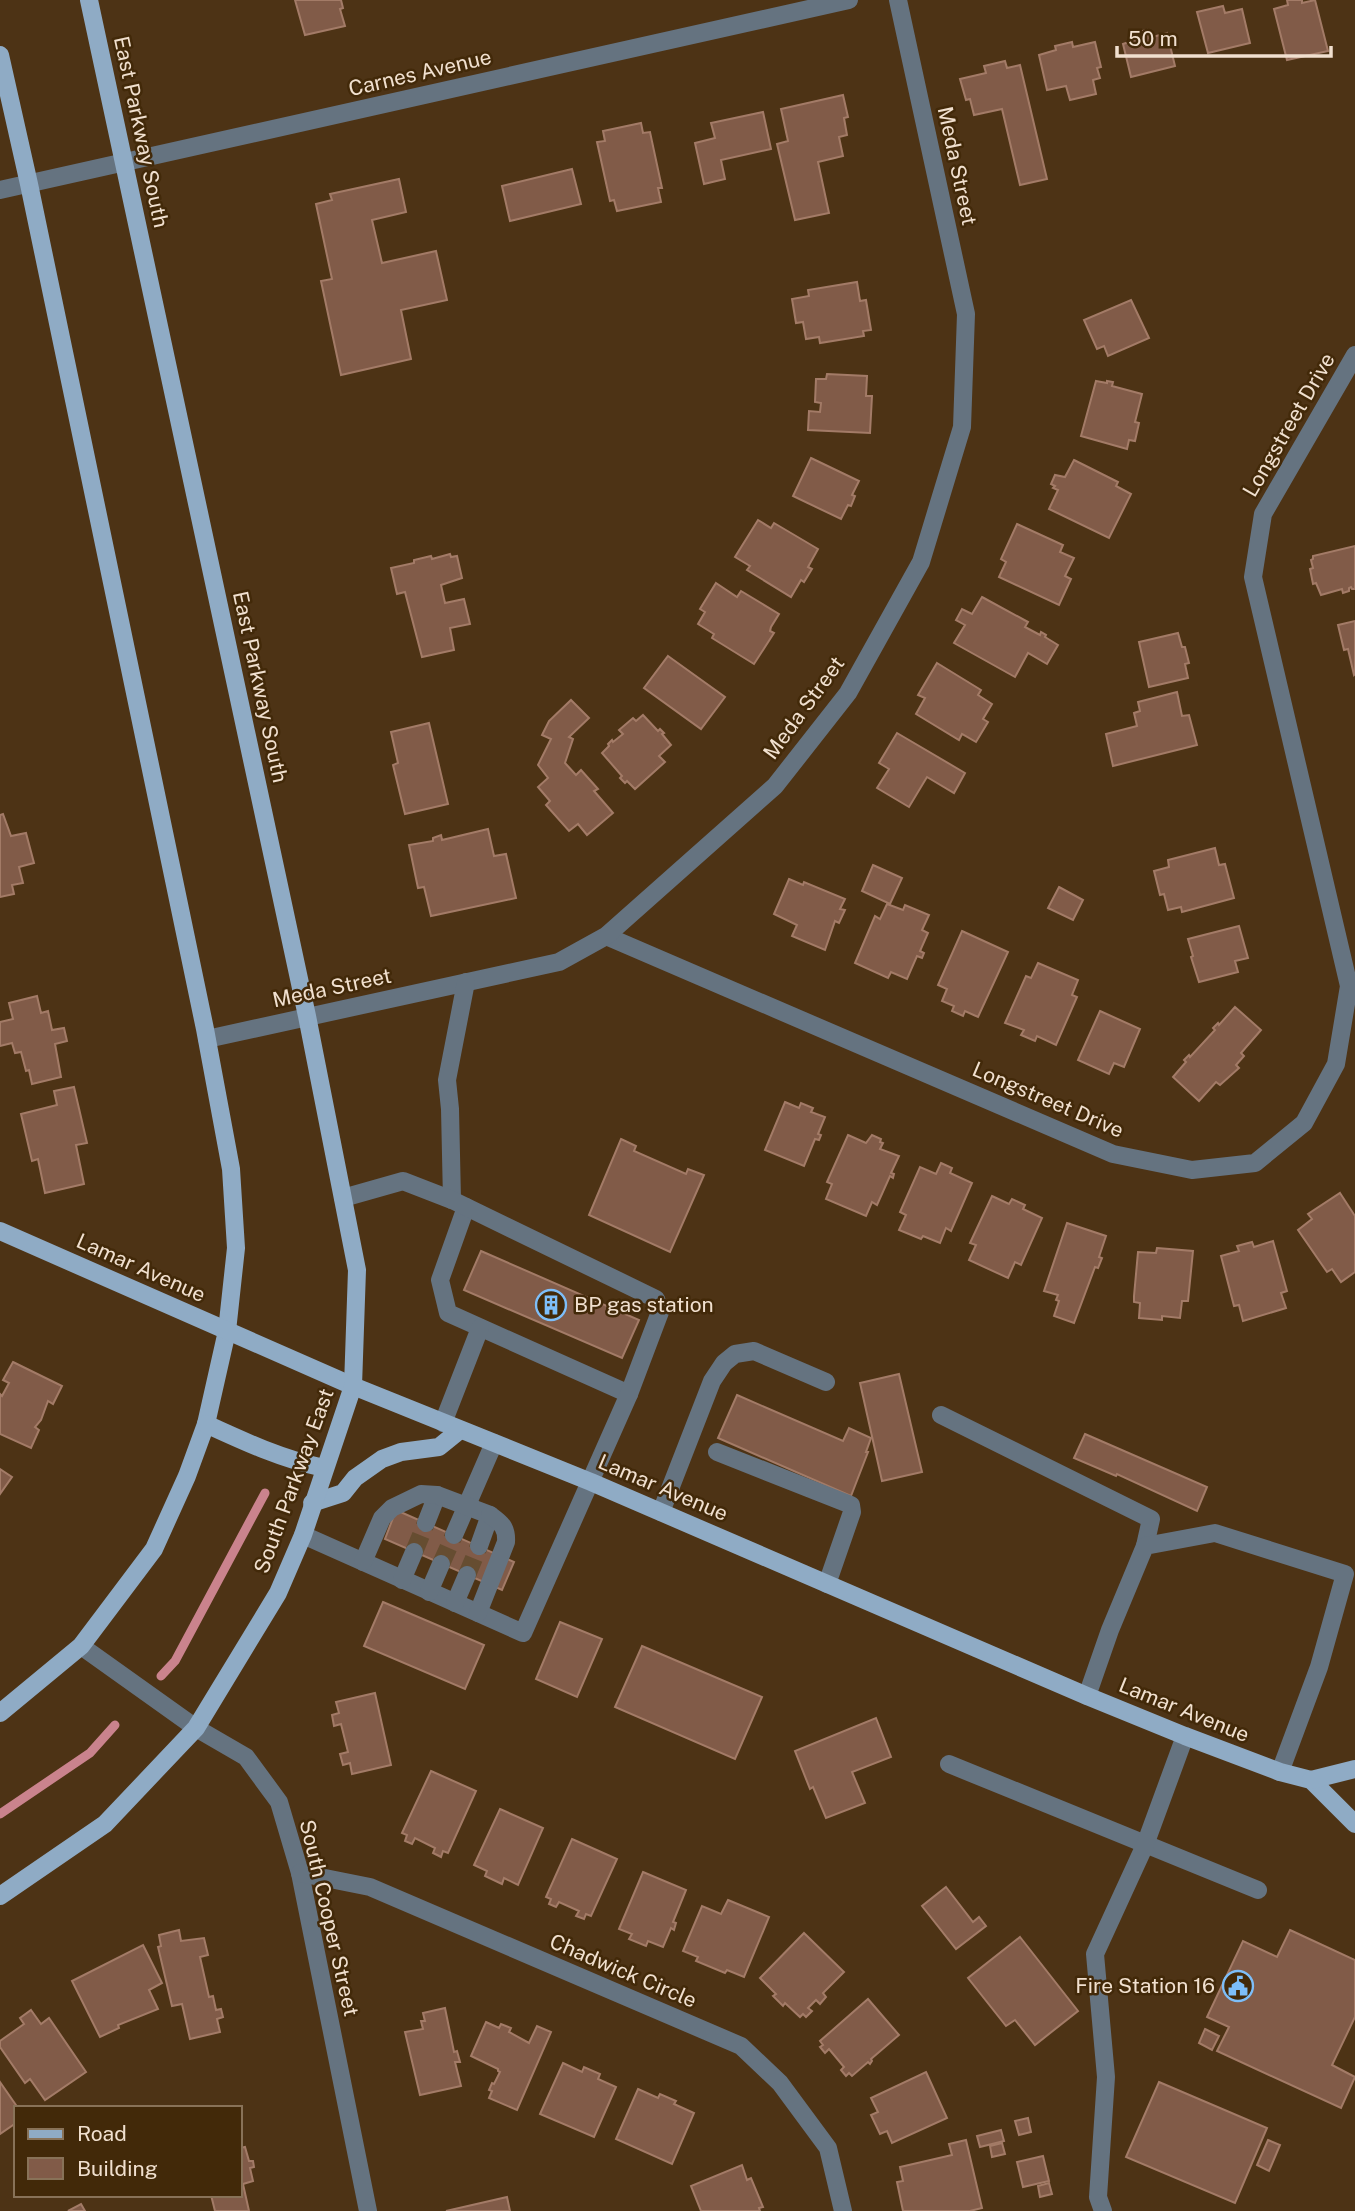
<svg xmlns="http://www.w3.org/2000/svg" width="1355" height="2211" font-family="'Public Sans',sans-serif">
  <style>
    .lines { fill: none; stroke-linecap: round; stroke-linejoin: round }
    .stream { stroke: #ca838d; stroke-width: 9 }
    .building { fill: #815b48; stroke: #a37b67; stroke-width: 2 }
    .minor-tunnel { stroke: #664d31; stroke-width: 18; stroke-dasharray: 18 9; stroke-linecap: butt }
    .minor { stroke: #657380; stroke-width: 18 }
    .major { stroke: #8fabc5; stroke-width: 18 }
    .labels { text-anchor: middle; stroke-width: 5; stroke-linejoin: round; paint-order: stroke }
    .street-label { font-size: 21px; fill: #f1e0cf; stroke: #422909 }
    .poi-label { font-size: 21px; fill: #f1e0cf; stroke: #422909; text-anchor: start }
  </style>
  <rect width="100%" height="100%" fill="#4d3315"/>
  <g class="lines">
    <g class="stream">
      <path d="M161 1676 175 1661 265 1493"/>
      <path d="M0 1814 90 1753 115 1725"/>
    </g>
  </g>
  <g class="building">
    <path d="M295 0H341L343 8 340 9 345 26 305 35Z"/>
    <path d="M1287 0H1302V3L1315 0 1328 51 1287 60 1274 9 1288 5Z"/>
    <path d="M1223 6 1225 13 1242 9 1250 43 1208 53 1197 12Z"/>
    <path d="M1147 30 1149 38 1167 33 1175 66 1131 77 1123 44 1135 40 1134 33Z"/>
    <path d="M1072 42 1073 47 1095 42 1101 67 1097 68 1100 78 1093 80 1096 94 1070 100 1066 86 1047 90 1039 55 1056 50 1055 46Z"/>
    <path d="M1005 61 1007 68 1020 65 1047 179 1020 185 1002 109 974 115 970 99 966 100 960 79 986 73 984 66Z"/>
    <path d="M843 95 848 117 844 118 847 135 839 137 843 156 818 162 829 213 795 220 777 144 788 141 781 109Z"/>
    <path d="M763 112 771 149 721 160 725 179 704 184 695 143 715 138 711 123Z"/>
    <path d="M641 123 643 133 650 132 662 188H658L661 202 617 211 614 200 610 201 597 142 605 141 603 131Z"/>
    <path d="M572 169 581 204 510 221 502 186Z"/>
    <path d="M399 179 406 212 372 220 382 263 436 251 447 300 401 310 411 359 341 375 321 281 332 279 316 204 332 200 330 194Z"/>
    <path d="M857 282 860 301 866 300 871 330 863 331 864 336 820 343 819 337 806 339 803 322 796 323 792 299 809 296 808 290Z"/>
    <path d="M1131 300 1149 338 1108 356 1104 346 1097 349 1084 320Z"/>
    <path d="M827 374 867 376 866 396H872L870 433 808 430 809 411 820 412 821 403 815 402 816 379H826Z"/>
    <path d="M1096 381 1107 383V381L1113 382 1112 386 1142 394 1135 422 1139 423 1135 441 1129 440 1127 449 1081 436Z"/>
    <path d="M811 458 859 481 852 495 855 496 851 506 848 505 841 519 793 496Z"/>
    <path d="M1074 460 1118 482 1116 486 1131 494 1109 538 1049 509 1058 490 1053 488 1055 486 1051 484 1055 475 1065 477Z"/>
    <path d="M758 520 771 528 774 523 818 549 808 567 812 569 804 582 801 580 791 597 747 570 750 566 735 557Z"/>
    <path d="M1017 524 1063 545 1060 552 1074 558 1065 576 1071 579 1059 605 999 577 1006 562 1001 559Z"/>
    <path d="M1355 546V589H1352L1351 587 1349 588V591L1343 593 1342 589 1321 595 1316 583 1313 584 1310 569 1313 568 1311 560 1313 559V556Z"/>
    <path d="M450 554 451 557 457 556 462 578 441 585 445 603 464 599 470 624 450 628 454 650 422 657 405 592 397 594 391 568 414 563V560L431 556 432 559Z"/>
    <path d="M716 583 737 597 741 591 779 614 771 627 770 631 774 633 754 664 712 638 714 634 698 624 705 612 700 609Z"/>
    <path d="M982 597 1028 622 1025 627 1040 635 1041 632 1046 635 1045 637 1058 645 1047 664 1028 653 1015 677 954 643 965 625 956 620 962 609 972 614Z"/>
    <path d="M1355 621V674L1354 675 1348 649 1344 650 1338 625Z"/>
    <path d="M1178 633 1182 647H1185L1189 663 1185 664 1188 678 1149 687 1139 642Z"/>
    <path d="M668 656 725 697 701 729 644 688Z"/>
    <path d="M937 663 981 690 978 695 992 704 983 719 988 722 976 742 962 734 959 740 916 714 925 698 918 695Z"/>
    <path d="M1177 692 1182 716 1189 715 1197 745 1113 766 1106 734 1137 726 1134 713 1140 711 1138 702Z"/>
    <path d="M571 700 589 718 569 737 573 739 565 763 576 775 581 770 598 789 594 791 613 813 587 835 578 824 569 831 546 805 550 801 538 787 548 778 538 765 551 739 542 735 549 721Z"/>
    <path d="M643 715 658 731 660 729 664 733 662 734 671 745 659 756 665 762 635 789 627 781 625 783 620 778 622 776 602 753 609 746 608 744 612 740 613 742 623 734 619 730 633 718 636 721Z"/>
    <path d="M429 723 448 804 405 814 393 765 398 763 391 732Z"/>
    <path d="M897 733 965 773 954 793 927 777 909 807 877 788 889 769 879 763Z"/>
    <path d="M3 814 11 836 26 833 34 863 19 867 23 883 12 885 14 894 0 897V815Z"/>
    <path d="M488 829 494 856 506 854 516 898 431 916 424 887 418 888 409 845 433 841V838L441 835 442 840Z"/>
    <path d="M1215 848 1219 865 1225 864 1234 898 1182 912 1181 907 1168 910 1164 894 1160 895 1154 871 1169 867 1168 860Z"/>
    <path d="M873 865 902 878 890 904 862 891Z"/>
    <path d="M789 879 803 885 804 882 845 899 840 909 845 910 839 923 835 921 825 950 792 936 797 925 774 914Z"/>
    <path d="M1059 887 1083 900 1073 920 1048 908Z"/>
    <path d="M887 904 903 910 905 905 929 915 922 930 928 933 920 951 924 953 922 958 917 956 907 979 891 972 888 978 855 963 875 916 880 919Z"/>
    <path d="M1239 926 1248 958 1235 961 1238 972 1199 982 1191 957 1193 956 1188 939Z"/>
    <path d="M962 931 1008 952 978 1017 965 1011 963 1016 952 1011 954 1006 942 1001 947 989 938 985Z"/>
    <path d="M1038 963 1078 980 1072 995 1077 997 1056 1045 1037 1036 1035 1041 1021 1035 1024 1030 1005 1023 1026 976 1031 978Z"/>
    <path d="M37 996 41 1013 48 1011 52 1030 64 1028 67 1041 55 1044 61 1077 32 1084 29 1070 26 1071 21 1052 15 1053 12 1043 0 1046V1022L13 1019 9 1003Z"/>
    <path d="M1235 1007 1261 1030 1241 1053 1244 1056 1236 1065 1239 1068 1220 1085 1216 1082 1199 1101 1173 1077 1186 1062 1184 1060 1189 1055 1190 1057 1215 1030 1213 1028 1218 1023 1219 1025Z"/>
    <path d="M1100 1011 1140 1029 1124 1067 1114 1063 1109 1074 1078 1060Z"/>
    <path d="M74 1087 87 1143 76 1145 84 1184 45 1193 38 1159 32 1161 21 1114 57 1105 54 1091Z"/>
    <path d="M785 1102 799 1108 801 1103 813 1108 811 1112 825 1117 818 1134 821 1135 819 1140 815 1139 804 1166 765 1150Z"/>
    <path d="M848 1135 866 1143 872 1135 881 1139 880 1142 883 1143 880 1149 899 1156 891 1173 894 1174 893 1178 890 1176 877 1205 872 1202 866 1216 826 1199 832 1184 827 1182Z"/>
    <path d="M621 1139 636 1146 634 1151 686 1174 688 1169 704 1175 670 1252 589 1215Z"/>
    <path d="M941 1163 952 1168 950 1173 972 1183 951 1231 946 1228 940 1243 923 1236 921 1239 899 1230 906 1215 900 1212 920 1167 936 1174Z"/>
    <path d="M1340 1193 1355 1216V1272L1341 1282 1332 1269 1327 1272 1298 1230 1312 1219 1308 1214Z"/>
    <path d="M992 1196 1009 1204 1012 1199 1025 1205 1023 1209 1042 1218 1021 1265 1015 1262 1008 1278 969 1260 976 1245 970 1243Z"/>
    <path d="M1067 1223 1106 1236 1099 1257 1102 1258 1098 1268 1095 1267 1074 1323 1054 1316 1059 1301 1056 1300 1058 1295 1044 1291Z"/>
    <path d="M1273 1241 1287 1291 1281 1293 1286 1308 1243 1321 1239 1305 1234 1306 1221 1256 1239 1251 1237 1246 1252 1242 1254 1247Z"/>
    <path d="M1157 1248 1193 1251 1188 1301H1182L1180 1318 1162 1316V1320L1139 1318 1140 1303 1134 1302V1296L1138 1252 1156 1253Z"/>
    <path d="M481 1251 639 1320 622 1358 464 1290Z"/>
    <path d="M13 1362 62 1386 53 1404 48 1401 41 1420 35 1427 39 1430 31 1448 0 1434V1394L2 1396 9 1383 3 1380Z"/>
    <path d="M899 1374 922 1472 882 1481 860 1383Z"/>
    <path d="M737 1395 843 1441 849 1428 871 1438 866 1452H868L851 1496 718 1438Z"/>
    <path d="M1085 1434 1207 1487 1197 1511 1117 1474 1116 1476 1074 1458Z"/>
    <path d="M0 1469 12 1477 0 1494Z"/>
    <path d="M396 1510 514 1562 502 1590 385 1539Z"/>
    <path d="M383 1602 484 1645 465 1689 364 1646Z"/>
    <path d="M560 1622 602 1639 577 1697 536 1679Z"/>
    <path d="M642 1646 762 1697 735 1759 615 1707Z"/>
    <path d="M375 1693 391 1765 352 1774 350 1763 343 1765 340 1754 348 1752 341 1724 334 1726 332 1715 339 1713 336 1702Z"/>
    <path d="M876 1718 891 1757 852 1772 865 1803 826 1818 813 1787 810 1789 795 1751Z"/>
    <path d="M431 1771 476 1791 448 1853 443 1851 441 1857 433 1853 435 1848 415 1838 412 1844 405 1841 407 1835 402 1833Z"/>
    <path d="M500 1809 543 1828 518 1885 504 1878 502 1884 485 1876 487 1871 474 1865Z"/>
    <path d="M572 1839 617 1859 591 1916 586 1914 584 1919 576 1916 579 1911 559 1902 556 1907 549 1904 551 1899 546 1897Z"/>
    <path d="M643 1872 686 1890 673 1922 676 1923 674 1930 671 1928 663 1947 648 1941 646 1946 629 1939 632 1934 619 1929Z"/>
    <path d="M946 1887 973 1922 979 1917 986 1926 956 1949 922 1906Z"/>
    <path d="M728 1900 769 1917 744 1977 727 1970 725 1973 696 1961 698 1957 683 1951 702 1906 721 1914Z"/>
    <path d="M179 1930 181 1941 204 1938 208 1955 200 1957 209 1997 213 1996 216 2010 221 2009 223 2017 217 2019 220 2032 190 2039 182 2004 172 2006 158 1947 161 1946 159 1935Z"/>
    <path d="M1290 1930 1355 1960V2017L1332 2065 1355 2077 1341 2108 1217 2051 1229 2027 1207 2017 1243 1941 1277 1957Z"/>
    <path d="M804 1933 844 1972 823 1993 826 1997 820 2004 816 2000 808 2008 812 2011 806 2017 803 2014 800 2017 785 2003 783 2006 773 1996 776 1994 760 1978Z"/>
    <path d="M1020 1937 1078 2011 1035 2045 1015 2020 1006 2026 968 1978Z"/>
    <path d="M143 1945 162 1983 149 1990 158 2009 118 2025 119 2028 100 2037 72 1981Z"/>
    <path d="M868 1999 899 2035 871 2059 872 2061 870 2064 868 2062 852 2076 849 2073 846 2076 841 2070 844 2067 829 2049 825 2053 820 2047 823 2045 820 2041Z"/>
    <path d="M445 2008 454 2052 457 2051 460 2062H455L461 2086 420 2095 405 2032 423 2029 421 2021H425L423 2013Z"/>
    <path d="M31 2010 41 2024 49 2018 86 2072 45 2100 30 2079 25 2083 0 2047V2041L24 2024 20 2018Z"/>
    <path d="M486 2022 499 2028 501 2024 511 2028 509 2032 529 2043 537 2026 551 2032 517 2110 489 2098 492 2091 489 2090 492 2083 494 2084 500 2072 498 2071V2069L471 2056Z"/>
    <path d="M1205 2029 1219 2036 1212 2050 1199 2043Z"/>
    <path d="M563 2063 582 2072 584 2067 600 2074 598 2079 616 2087 594 2137 540 2114Z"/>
    <path d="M926 2072 947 2118 892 2143 887 2131 880 2134 871 2115 878 2112 871 2098Z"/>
    <path d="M0 2082 18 2108H16V2123L0 2134Z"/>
    <path d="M1159 2082 1267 2128 1235 2203 1126 2157Z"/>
    <path d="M638 2089 658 2098 660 2094 676 2101 674 2104 694 2113 672 2164 616 2139Z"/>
    <path d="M1028 2118 1031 2132 1019 2135 1015 2121Z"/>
    <path d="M1001 2130 1004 2141 980 2147 977 2136Z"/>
    <path d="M966 2140 982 2208 970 2211H903L897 2182 903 2181 900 2167 952 2155 949 2144Z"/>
    <path d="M1268 2140 1280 2145 1269 2171 1257 2165Z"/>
    <path d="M1002 2143 1005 2154 992 2157 990 2146Z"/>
    <path d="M245 2147 249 2161H253L254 2167 250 2168 253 2181 243 2184 249 2211H215L211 2195H240V2148Z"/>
    <path d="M1043 2156 1049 2181 1023 2187 1017 2162Z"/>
    <path d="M742 2165 747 2180 751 2178 763 2207 759 2208 760 2211H701L691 2186Z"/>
    <path d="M1049 2183 1052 2194 1040 2197 1038 2186Z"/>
    <path d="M507 2197 510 2211H446Z"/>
    <path d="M81 2204 85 2211H68Z"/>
  </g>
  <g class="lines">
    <g class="minor-tunnel">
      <path d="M414 1552 426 1523"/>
      <path d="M441 1564 454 1535"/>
      <path d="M467 1575 479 1546"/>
    </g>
    <g class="minor">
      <path d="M0 190 849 0"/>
      <path d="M606 936 1113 1154 1192 1170 1255 1163 1304 1123 1336 1064 1349 986 1253 577 1263 514 1355 355"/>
      <path d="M207 1039 559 962 606 936 775 786 848 693 921 562 962 427 966 314 898 0"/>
      <path d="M452 1200 450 1109 447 1080 466 982"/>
      <path d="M466 1207 440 1280 448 1313 629 1394"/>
      <path d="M941 1415 1151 1519 1145 1546"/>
      <path d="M443 1423 480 1328"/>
      <path d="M717 1452 851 1505 852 1512 827 1584"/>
      <path d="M661 1512 712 1381 724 1363 735 1354 754 1351 826 1382"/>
      <path d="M426 1523 437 1495"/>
      <path d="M303 1535 523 1633 629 1394 660 1312 656 1299 452 1200 403 1181 343 1198"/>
      <path d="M454 1535 494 1443"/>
      <path d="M363 1562 382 1518 392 1508 421 1494 437 1495 490 1515 479 1546"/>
      <path d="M402 1580 414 1552"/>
      <path d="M429 1592 441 1564"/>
      <path d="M455 1603 467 1575"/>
      <path d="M478 1613 506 1542C507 1527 501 1523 490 1515"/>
      <path d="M81 1646 196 1728 246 1757 279 1802 300 1873 368 2211"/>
      <path d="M1087 1696 1110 1630 1145 1546 1215 1533 1345 1574 1319 1667 1280 1772"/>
      <path d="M949 1764 1258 1890"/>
      <path d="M300 1873 370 1887 741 2046 780 2083 828 2148 843 2211"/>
      <path d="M1103 2211 1098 2197 1106 2077 1095 1954 1145 1845 1185 1736"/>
    </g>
    <g class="major">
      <path d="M0 55 29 184 205 1029 231 1169 236 1248 227 1331 206 1424 187 1476 154 1549 81 1646 0 1713"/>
      <path d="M0 1231 353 1386 591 1482 1087 1696 1185 1736 1280 1772 1311 1780 1355 1824"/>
      <path d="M206 1424C245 1442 282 1459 324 1468"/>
      <path d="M312 1503 343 1493 355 1478 382 1459 401 1452 439 1447 460 1430"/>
      <path d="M1311 1780 1355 1769"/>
      <path d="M0 1896 105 1824 196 1728 278 1593 303 1535 353 1386 357 1270 307 1016 89 0"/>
    </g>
  </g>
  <defs>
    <g id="building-ring" transform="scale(1.575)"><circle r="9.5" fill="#422909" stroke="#7dbef9" stroke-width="1.5"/><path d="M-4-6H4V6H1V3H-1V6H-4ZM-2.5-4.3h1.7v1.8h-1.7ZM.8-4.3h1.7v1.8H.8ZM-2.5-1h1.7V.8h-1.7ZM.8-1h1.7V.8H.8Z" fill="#7dbef9"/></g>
    <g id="civic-ring" transform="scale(1.575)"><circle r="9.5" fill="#422909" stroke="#7dbef9" stroke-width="1.5"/><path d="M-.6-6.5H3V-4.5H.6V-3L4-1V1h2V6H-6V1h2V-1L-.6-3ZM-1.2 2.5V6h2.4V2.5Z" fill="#7dbef9"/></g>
  </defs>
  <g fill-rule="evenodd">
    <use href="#building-ring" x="551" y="1305"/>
    <use href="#civic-ring" x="1238" y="1986"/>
  </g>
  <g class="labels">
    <g class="street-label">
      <text transform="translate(420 73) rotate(-13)" y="7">Carnes Avenue</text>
      <text transform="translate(141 132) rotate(78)" y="7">East Parkway South</text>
      <text transform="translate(957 166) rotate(78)" y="7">Meda Street</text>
      <text transform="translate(1289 425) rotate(-60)" y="7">Longstreet Drive</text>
      <text transform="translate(260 687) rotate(78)" y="7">East Parkway South</text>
      <text transform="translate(804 708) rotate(-54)" y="7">Meda Street</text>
      <text transform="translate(332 988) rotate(-12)" y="7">Meda Street</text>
      <text transform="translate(1048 1100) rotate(23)" y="7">Longstreet Drive</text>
      <text transform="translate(141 1268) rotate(24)" y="7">Lamar Avenue</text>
      <text transform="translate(294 1481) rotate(-70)" y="7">South Parkway East</text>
      <text transform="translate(663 1488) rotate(23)" y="7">Lamar Avenue</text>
      <text transform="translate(1184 1710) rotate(22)" y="7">Lamar Avenue</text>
      <text transform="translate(329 1918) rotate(77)" y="7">South Cooper Street</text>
      <text transform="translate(623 1971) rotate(23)" y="7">Chadwick Circle</text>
    </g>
    <g class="poi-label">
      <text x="574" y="1312">BP gas station</text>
      <text x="1215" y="1993" text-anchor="end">Fire Station 16</text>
    </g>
  </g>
  <rect x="14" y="2106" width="228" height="91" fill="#422909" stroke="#887258" stroke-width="2"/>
  <rect x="28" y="2129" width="35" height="10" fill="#8fabc5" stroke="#887258" stroke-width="2"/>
  <text x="77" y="2141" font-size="21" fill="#f1e0cf">Road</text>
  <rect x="28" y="2158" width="35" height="21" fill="#815b48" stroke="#887258" stroke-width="2"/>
  <text x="77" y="2176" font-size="21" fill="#f1e0cf">Building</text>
  <path d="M1117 46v10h214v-10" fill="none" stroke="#f1e0cf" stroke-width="3.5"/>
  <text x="1128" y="46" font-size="21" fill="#f1e0cf" stroke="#422909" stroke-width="5" paint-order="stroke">50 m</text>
</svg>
